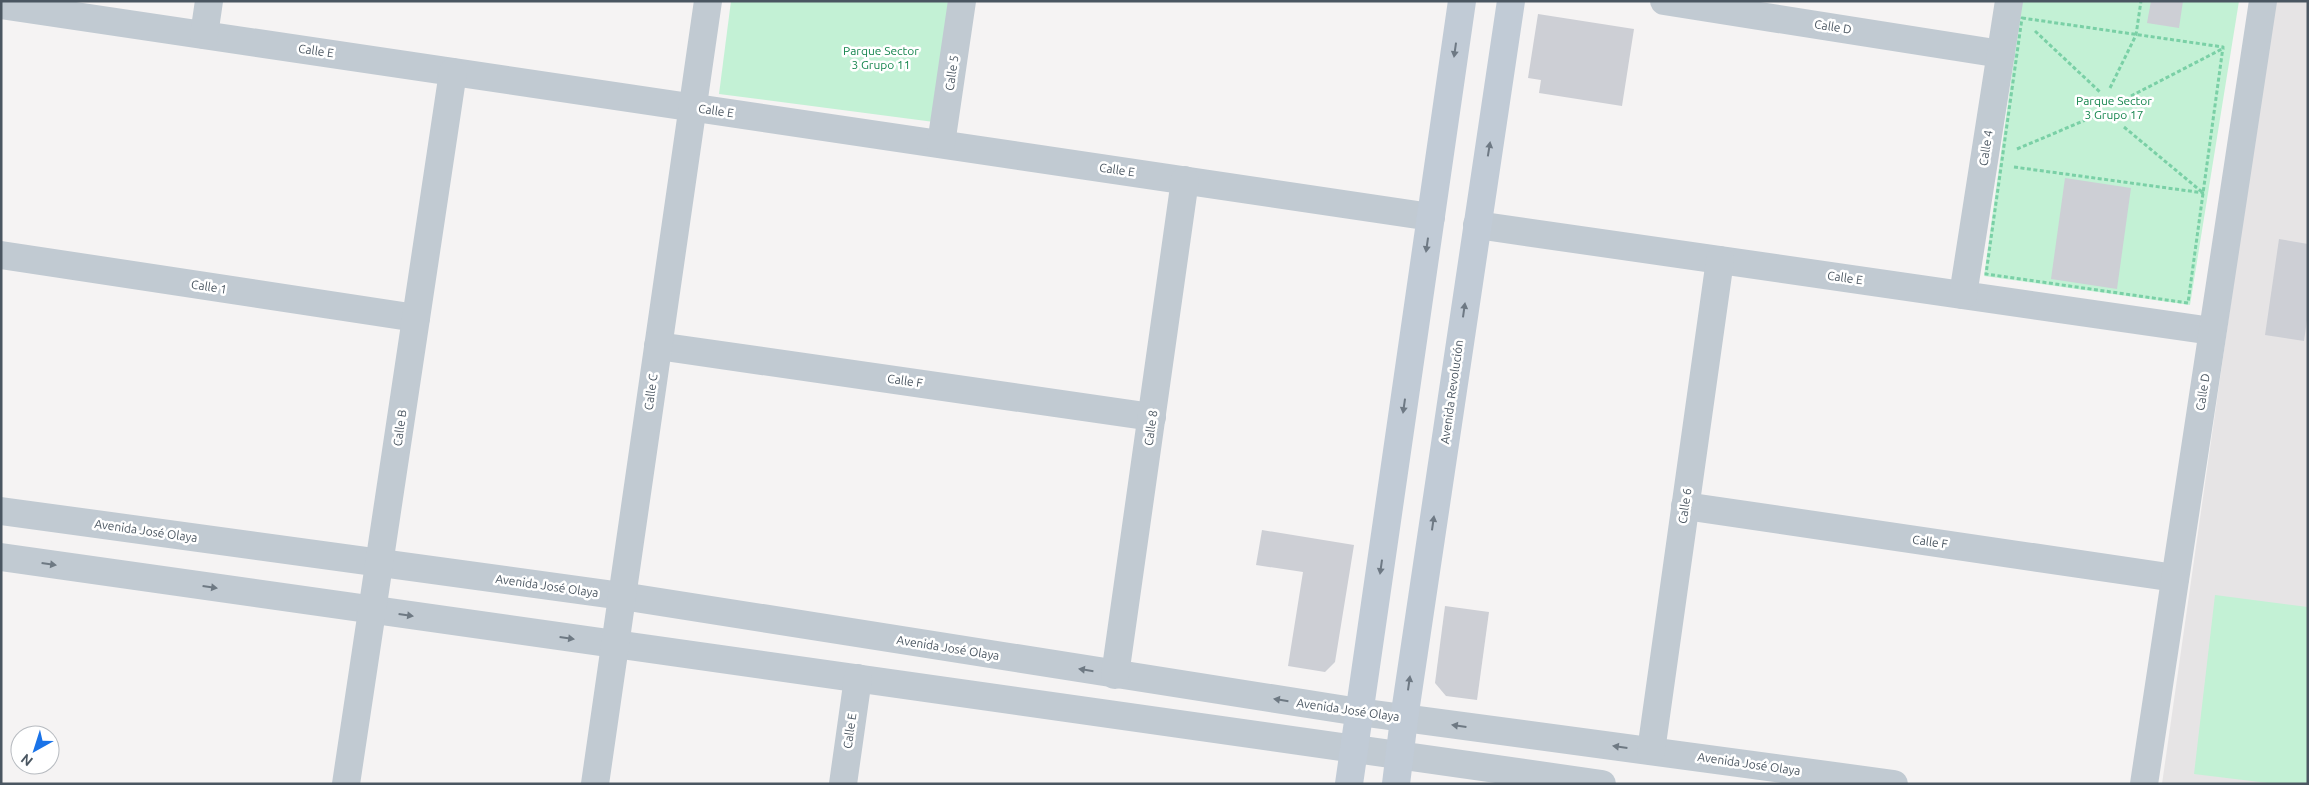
<svg xmlns="http://www.w3.org/2000/svg" width="2309" height="785" font-family="Ubuntu,sans-serif">
  <style>
    .education { fill: #e6e4e5 }
    .green { fill: #c3f1d5 }
    .building { fill: #cdcfd5 }
    .lines { fill: none; stroke-linecap: round; stroke-linejoin: round }
    .path { stroke: #7ad0a6; stroke-width: 3; stroke-dasharray: 4 2.5; stroke-linecap: butt }
    .street { stroke: #c1cad2; stroke-width: 28 }
    .secondary { stroke: #c1cbd6; stroke-width: 28 }
    .oneway { fill: #6e7984 }
    .oneway2 { fill: #6e7983 }
    .labels { text-anchor: middle; stroke-width: 5; stroke-linejoin: round; paint-order: stroke }
    .street-label { font-size: 12px; fill: #4a5661; stroke: #fff }
    .park-label { font-size: 12px; fill: #17864f; stroke: #fff }
  </style>
  <rect width="100%" height="100%" fill="#f5f3f3"/>
  <path class="education" d="M2274 1H2308V784H2162Z"/>
  <g class="green">
    <path d="M731 1H950L934 122 719 94Z"/>
    <path d="M2022 1H2239L2190 305 1984 276Z"/>
    <path d="M2215 595 2308 607 2307 784H2276L2194 774Z"/>
  </g>
  <g class="building">
    <path d="M2151 1H2183L2179 28 2147 23Z"/>
    <path d="M1538 14 1634 29 1622 106 1539 93 1541 80 1528 78Z"/>
    <path d="M2065 178 2131 188 2117 289 2051 279Z"/>
    <path d="M2279 239 2308 244V313L2304 341 2265 335Z"/>
    <path d="M1262 530 1354 545 1335 662 1325 672 1288 666 1303 572 1256 565Z"/>
    <path d="M1445 606 1489 612 1477 700 1446 696 1435 683Z"/>
  </g>
  <g class="lines">
    <g class="path">
      <path d="M2022 18 2223 47 2188 303 1986 274Z"/>
      <path d="M2035 31 2100 92"/>
      <path d="M2110 88 2136 35 2141 1"/>
      <path d="M2131 96 2224 48"/>
      <path d="M2124 127 2202 192"/>
      <path d="M2017 149 2095 116"/>
      <path d="M2014 167 2204 193"/>
    </g>
    <g class="street">
      <path d="M1664 1 2001 54"/>
      <path d="M1 5 1431 217"/>
      <path d="M204 35 209 1"/>
      <path d="M941 144 962 1"/>
      <path d="M1477 225 2212 331"/>
      <path d="M1 255 416 318"/>
      <path d="M1963 295 2009 1"/>
      <path d="M658 346 1152 417"/>
      <path d="M1685 506 2175 578"/>
      <path d="M1 511 622 596 1359 712 1894 784"/>
      <path d="M1 557 1602 784"/>
      <path d="M1115 675 1185 180"/>
      <path d="M1651 751 1720 260"/>
      <path d="M346 784 453 72"/>
      <path d="M595 784 708 1"/>
      <path d="M843 784 858 678"/>
      <path d="M2144 784 2263 1"/>
    </g>
    <g class="secondary">
      <path d="M1349 784 1462 1"/>
      <path d="M1396 784 1404 719 1511 1"/>
    </g>
  </g>
  <defs><path id="oneway-solid" d="M-6-.8H1V-3.2L6.5 0L1 3.2V.8H-6Z" transform="scale(1.25)"/></defs>
  <g class="oneway">
    <use href="#oneway-solid" transform="translate(1455 50) rotate(98)"/>
    <use href="#oneway-solid" transform="translate(1489 149) rotate(-81)"/>
    <use href="#oneway-solid" transform="translate(1427 245) rotate(98)"/>
    <use href="#oneway-solid" transform="translate(1464 310) rotate(-82)"/>
    <use href="#oneway-solid" transform="translate(1404 406) rotate(98)"/>
    <use href="#oneway-solid" transform="translate(1433 523) rotate(-82)"/>
    <use href="#oneway-solid" transform="translate(1381 567) rotate(98)"/>
    <use href="#oneway-solid" transform="translate(1409 683) rotate(-82)"/>
  </g>
  <g class="oneway2">
    <use href="#oneway-solid" transform="translate(49 564) rotate(8)"/>
    <use href="#oneway-solid" transform="translate(210 587) rotate(8)"/>
    <use href="#oneway-solid" transform="translate(406 615) rotate(8)"/>
    <use href="#oneway-solid" transform="translate(567 638) rotate(8)"/>
    <use href="#oneway-solid" transform="translate(1086 670) rotate(-171)"/>
    <use href="#oneway-solid" transform="translate(1281 700) rotate(-171)"/>
    <use href="#oneway-solid" transform="translate(1459 726) rotate(-172)"/>
    <use href="#oneway-solid" transform="translate(1620 747) rotate(-172)"/>
  </g>
  <g class="labels">
    <g class="street-label">
      <text transform="translate(1833 27) rotate(9)" y="4">Calle D</text>
      <text transform="translate(316 51) rotate(8)" y="4">Calle E</text>
      <text transform="translate(952 73) rotate(-82)" y="4">Calle 5</text>
      <text transform="translate(716 111) rotate(8)" y="4">Calle E</text>
      <text transform="translate(1986 148) rotate(-81)" y="4">Calle 4</text>
      <text transform="translate(1117 170) rotate(8)" y="4">Calle E</text>
      <text transform="translate(1845 278) rotate(8)" y="4">Calle E</text>
      <text transform="translate(209 287) rotate(9)" y="4">Calle 1</text>
      <text transform="translate(905 381) rotate(8)" y="4">Calle F</text>
      <text transform="translate(651 392) rotate(-82)" y="4">Calle C</text>
      <text transform="translate(1452 392) rotate(-82)" y="4">Avenida Revolución</text>
      <text transform="translate(2203 392) rotate(-81)" y="4">Calle D</text>
      <text transform="translate(400 428) rotate(-82)" y="4">Calle B</text>
      <text transform="translate(1151 428) rotate(-82)" y="4">Calle 8</text>
      <text transform="translate(1685 506) rotate(-82)" y="4">Calle 6</text>
      <text transform="translate(146 531) rotate(8)" y="4">Avenida José Olaya</text>
      <text transform="translate(1930 542) rotate(8)" y="4">Calle F</text>
      <text transform="translate(547 586) rotate(8)" y="4">Avenida José Olaya</text>
      <text transform="translate(948 648) rotate(9)" y="4">Avenida José Olaya</text>
      <text transform="translate(1348 710) rotate(8)" y="4">Avenida José Olaya</text>
      <text transform="translate(850 731) rotate(-82)" y="4">Calle E</text>
      <text transform="translate(1749 764) rotate(8)" y="4">Avenida José Olaya</text>
    </g>
    <g class="park-label">
      <text x="881" y="55">Parque Sector<tspan x="881" dy="14">3 Grupo 11</tspan></text>
      <text x="2114" y="105">Parque Sector<tspan x="2114" dy="14">3 Grupo 17</tspan></text>
    </g>
  </g>
  <rect width="2309" height="785" fill="none" stroke="#4a5661" stroke-width="5"/>
  <g transform="translate(35 750) rotate(219)"><circle r="24" fill="#ffffff" stroke="#b7bbc0"/>
  <path d="M0-4L9 19L0 12L-9 19Z" fill="#1a73e8"/>
  <text y="-8" font-size="14" font-weight="bold" text-anchor="middle" fill="#4a5661">N</text>
  </g>
</svg>
